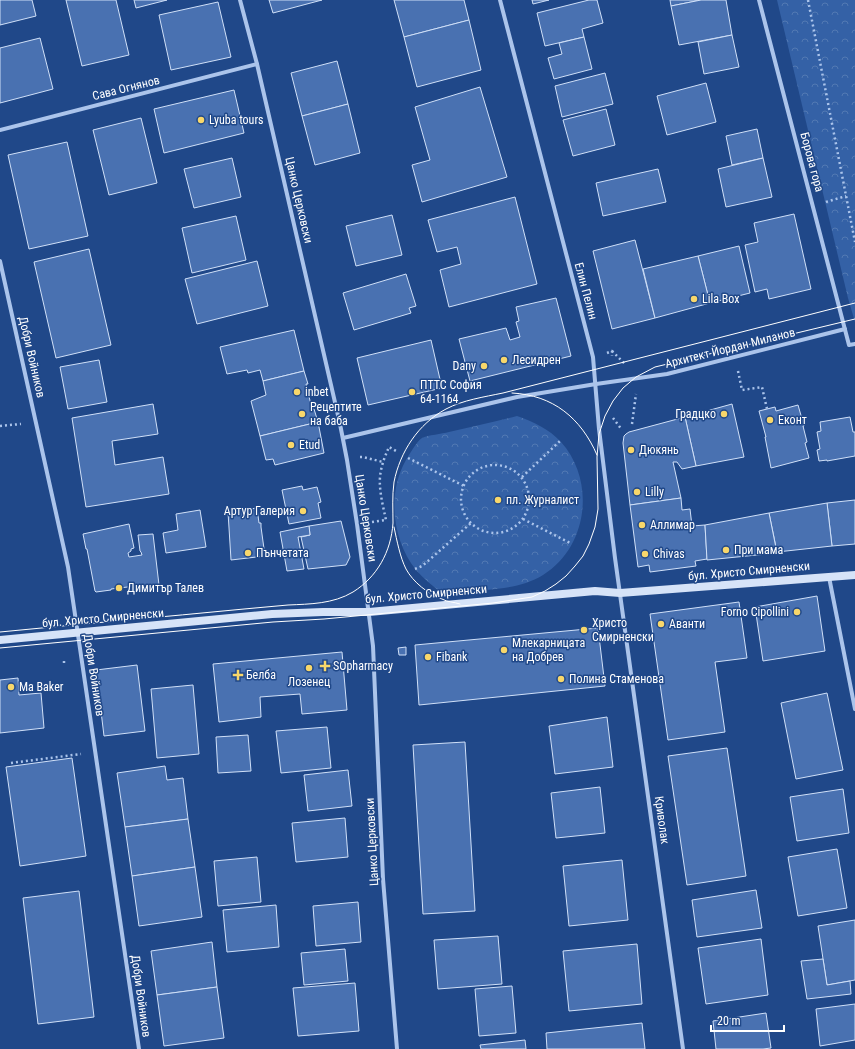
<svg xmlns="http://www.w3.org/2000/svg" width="855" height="1049" font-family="'Roboto Condensed',sans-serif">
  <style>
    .forest { fill: url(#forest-crowns) }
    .building { fill: #4971b1; stroke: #d0e0f8 }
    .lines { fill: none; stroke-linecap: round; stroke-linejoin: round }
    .path { stroke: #abc4eb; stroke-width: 2.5; stroke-dasharray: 2 3; stroke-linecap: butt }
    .street { stroke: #abc4eb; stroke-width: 4 }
    .secondary { stroke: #d6e3f8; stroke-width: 8 }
    .tram { stroke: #fff; stroke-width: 1 }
    .poi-dot { fill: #f8d76b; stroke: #204889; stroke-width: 1.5 }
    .labels { text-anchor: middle; stroke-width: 3; stroke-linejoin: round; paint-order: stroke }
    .street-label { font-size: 12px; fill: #fff; stroke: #204889 }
    .poi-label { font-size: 12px; fill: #fff; stroke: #204889; text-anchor: start }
  </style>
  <defs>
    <pattern id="forest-crowns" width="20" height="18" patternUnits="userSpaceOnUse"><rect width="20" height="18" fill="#3461a6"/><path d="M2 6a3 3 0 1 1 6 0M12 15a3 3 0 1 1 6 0" fill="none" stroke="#5279b3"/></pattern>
  </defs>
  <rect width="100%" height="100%" fill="#204889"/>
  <g class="forest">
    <path d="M777 0H855V322L848 298Z"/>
    <path d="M517 416C534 422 549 429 561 442 596 481 588 547 543 575 525 586 506 588 485 590 471 591 457 592 443 594 433 586 424 579 416 570 392 540 387 493 406 460 410 454 416 442 422 438 428 435 442 434 449 432 472 427 494 422 517 416Z"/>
  </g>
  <g class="building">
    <path d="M0 0H32L36 16 0 25Z"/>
    <path d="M66 0H116L129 55 82 66Z"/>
    <path d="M134 0H167L136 8Z"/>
    <path d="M269 0H322L273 13Z"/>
    <path d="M394 0H464L469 20 404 37Z"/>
    <path d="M532 0H549L533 4Z"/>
    <path d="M589 0H597L603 23 582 29 584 37 545 46 537 13Z"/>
    <path d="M670 0H701L671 6Z"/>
    <path d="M701 0H726L732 35 679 45 671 6Z"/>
    <path d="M218 2 231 57 171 70 159 15Z"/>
    <path d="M469 20 481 70 417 87 404 37Z"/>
    <path d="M732 35 739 67 704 74 698 42Z"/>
    <path d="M584 37 592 69 554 79 548 58 562 54 559 43Z"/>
    <path d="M40 38 53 89 0 103V48Z"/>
    <path d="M337 61 348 104 302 116 291 73Z"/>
    <path d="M605 73 613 104 562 117 555 86Z"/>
    <path d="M706 83 716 122 667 135 657 96Z"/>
    <path d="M480 87 507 177 422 202 412 165 430 160 415 107Z"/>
    <path d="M234 90 244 133 164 153 154 109Z"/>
    <path d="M348 104 360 153 315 165 302 116Z"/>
    <path d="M606 109 615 145 573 156 563 120Z"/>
    <path d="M141 118 157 183 109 195 93 130Z"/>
    <path d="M757 129 763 158 732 165 726 136Z"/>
    <path d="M67 142 88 236 29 249 8 155Z"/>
    <path d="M232 158 241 197 194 208 184 169Z"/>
    <path d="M763 158 772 197 726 207 718 169Z"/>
    <path d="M658 169 666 202 603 216 596 183Z"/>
    <path d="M515 197 537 284 449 307 440 270 461 264 457 247 437 252 428 220Z"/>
    <path d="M794 214 811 289 769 299 767 289 755 292 745 245 758 242 754 223Z"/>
    <path d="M392 215 402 255 356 266 346 226Z"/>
    <path d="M236 216 246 260 192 273 182 228Z"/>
    <path d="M635 240 655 318 612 329 593 251Z"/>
    <path d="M739 246 750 293 710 303 698 256Z"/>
    <path d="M89 249 111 345 56 358 34 262Z"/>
    <path d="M698 256 710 303 655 318 643 269Z"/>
    <path d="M257 261 268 306 197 324 185 279Z"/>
    <path d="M406 274 416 306 409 308 411 313 354 330 343 293Z"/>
    <path d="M556 298 571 356 470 381 459 339 506 328 510 340 520 337 516 322 519 321 516 307Z"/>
    <path d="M294 330 304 371 263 381 260 370 248 373 247 370 227 374 220 347Z"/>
    <path d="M431 340 442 388 368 405 357 358Z"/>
    <path d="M99 360 107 402 68 409 60 367Z"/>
    <path d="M304 371 308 384H306L312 409H314L318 422 260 436 251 401 266 395 263 381Z"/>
    <path d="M153 404 158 434 112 441 115 465 163 457 169 494 86 507 72 418Z"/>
    <path d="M732 404 744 457 696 466 685 417Z"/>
    <path d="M798 405 804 426H803L807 442 805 443 809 458 771 468 765 437H766L759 411 775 407 776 411Z"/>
    <path d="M685 417 696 466 682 469 677 462H673L681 498 630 505 623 443 624 436 626 434 629 432Z"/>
    <path d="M850 417 853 432H855V456L827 461V460L819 461 817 450 820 449 817 432 821 431 820 422Z"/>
    <path d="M318 422 324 453 275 465 273 459 266 460 260 436Z"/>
    <path d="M302 486 303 490 317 487 321 502 318 503 321 518 289 524 282 490Z"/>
    <path d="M681 498 682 510 690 509 692 526 705 525 707 559 695 561 696 566 650 572 649 565 638 567 630 505Z"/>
    <path d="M855 500V544L832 546 827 503Z"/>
    <path d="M827 503 832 546 777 552 769 513Z"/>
    <path d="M257 508 259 523H261V527L265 556 231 560 228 512Z"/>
    <path d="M200 510 206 547 166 553 163 533 178 530 176 514Z"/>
    <path d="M769 513 777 553 707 560 705 525Z"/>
    <path d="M341 521 350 557 346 565 308 569 301 537 310 535 309 526Z"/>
    <path d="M129 524 134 548 131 549V551L128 553 129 557 142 555 141 552 140 551 138 535 153 534 159 585 143 587 144 585 111 589V590L96 592 95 591 87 549H86L83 534Z"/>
    <path d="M309 526 310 535 298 537 304 569 287 571 280 532Z"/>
    <path d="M817 596 825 651 763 661 755 607Z"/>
    <path d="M739 602 747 658 715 662 725 732 668 740 650 614Z"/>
    <path d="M598 628 605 686 419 705 415 645Z"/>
    <path d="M406 647V655H399L398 648Z"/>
    <path d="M342 652 347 710 302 714 300 694 260 697 261 717 219 722 213 664Z"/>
    <path d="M137 665 145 731 104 736 96 670Z"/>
    <path d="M18 678 19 695 41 693 44 728 0 733V680Z"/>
    <path d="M193 685 199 754 157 758 151 689Z"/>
    <path d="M827 693 843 770 796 779 781 703Z"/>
    <path d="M607 717 613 767 555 774 549 726Z"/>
    <path d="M327 727 331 768 281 773 276 731Z"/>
    <path d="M248 735 251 771 218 773 216 737Z"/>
    <path d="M465 742 475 911 423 914 413 745Z"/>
    <path d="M727 748 746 876 687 885 668 756Z"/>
    <path d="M72 758 86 856 20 866 6 767Z"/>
    <path d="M165 766 167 780 183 778 188 819 125 827 117 773Z"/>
    <path d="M348 770 352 806 308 811 304 775Z"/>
    <path d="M600 787 605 833 556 838 551 793Z"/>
    <path d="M843 789 849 833 797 841 790 797Z"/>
    <path d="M345 818 348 857 296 862 292 823Z"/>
    <path d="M188 819 195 867 132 876 125 827Z"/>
    <path d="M837 849 847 908 798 916 788 857Z"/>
    <path d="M257 857 261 902 218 906 214 861Z"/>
    <path d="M622 860 628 920 569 926 563 866Z"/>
    <path d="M195 867 202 917 139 926 132 876Z"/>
    <path d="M756 890 762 928 697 937 692 900Z"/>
    <path d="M79 891 94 1017 38 1024 23 898Z"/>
    <path d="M358 902 361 942 316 946 313 906Z"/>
    <path d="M276 905 279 947 227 952 223 910Z"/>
    <path d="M855 920V980L827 985 818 926Z"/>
    <path d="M498 936 502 984 438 989 434 940Z"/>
    <path d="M761 939 768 995 706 1004 698 948Z"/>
    <path d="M212 942 217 987 157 995 151 951Z"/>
    <path d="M637 944 642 1004 569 1011 563 951Z"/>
    <path d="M345 949 348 981 304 985 301 953Z"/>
    <path d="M823 959 827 985 850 981 851 994 807 999 801 961Z"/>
    <path d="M355 983 359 1031 298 1036 293 988Z"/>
    <path d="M512 986 516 1033 479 1036 475 989Z"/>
    <path d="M217 987 224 1038 164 1046 157 995Z"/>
    <path d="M855 1004V1040L820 1046 816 1009Z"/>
    <path d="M766 1013 771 1048 763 1049H716L713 1021Z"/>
    <path d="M642 1023 645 1049H547L546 1033Z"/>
    <path d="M525 1040 526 1049H481L480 1045Z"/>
  </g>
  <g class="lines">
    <g class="path">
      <path d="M808 0 855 242"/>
      <path d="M826 202 846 196"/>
      <path d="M612 351 626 365"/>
      <path d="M607 353 612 351V356"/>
      <path d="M738 371 742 390 762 387 767 409"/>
      <path d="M613 418 622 430"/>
      <path d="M632 424 636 394"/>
      <path d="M0 426 21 424"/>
      <path d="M360 457H363L383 462"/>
      <path d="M408 458 464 486"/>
      <circle cx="495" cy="499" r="34"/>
      <path d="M522 477 560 441"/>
      <path d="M523 519 572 544"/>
      <path d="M372 522 386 520C383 506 379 491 380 477 381 466 385 456 389 447L398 452"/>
      <path d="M415 569 422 566 428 561 471 523"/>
      <path d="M64 661V664"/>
      <path d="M11 763 81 754"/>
    </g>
    <g class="street">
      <path d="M240 0 257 64 340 424 347 460 357 524 373 646 383 879 397 1049"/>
      <path d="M500 0 593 357 599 429 615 558 683 1049"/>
      <path d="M759 0 849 345 855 344"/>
      <path d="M0 130 257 64"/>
      <path d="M0 261 68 567 139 1049"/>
      <path d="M343 438 517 397 596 384 667 374 845 329"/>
      <path d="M829 577 855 709"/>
    </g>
    <path class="secondary" d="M0 640 272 614 323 612H369L595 591 620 593 855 575"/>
    <g class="tram">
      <path d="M512 393C553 395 581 418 597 455"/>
      <path d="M394 527C397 541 400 557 406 569 413 582 428 594 442 599 447 602 454 602 460 604"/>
      <path d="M0 632C81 624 162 617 244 609 259 608 273 606 288 605 310 604 333 604 353 592 377 577 391 552 393 523 393 510 392 496 394 482 400 452 418 424 446 409 463 400 484 397 503 393L855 303"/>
      <path d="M0 648 273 622 324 619 493 603 532 597 545 591 556 584 566 576 575 566 583 556 589 544 595 527 598 509 597 457 599 434 605 416 613 401 623 388 636 377 655 367 855 319"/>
    </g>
  </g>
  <g class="poi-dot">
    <circle cx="201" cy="120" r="4"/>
    <circle cx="694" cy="299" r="4"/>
    <circle cx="504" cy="360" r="4"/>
    <circle cx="484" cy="366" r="4"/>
    <circle cx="297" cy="392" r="4"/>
    <circle cx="412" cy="392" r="4"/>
    <circle cx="302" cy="414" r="4"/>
    <circle cx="724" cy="414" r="4"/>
    <circle cx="770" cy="420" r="4"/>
    <circle cx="291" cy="445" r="4"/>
    <circle cx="631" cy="450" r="4"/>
    <circle cx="637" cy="492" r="4"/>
    <circle cx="498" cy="500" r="4"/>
    <circle cx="303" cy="511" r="4"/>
    <circle cx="642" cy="525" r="4"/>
    <circle cx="726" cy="550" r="4"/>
    <circle cx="248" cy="553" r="4"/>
    <circle cx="645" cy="554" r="4"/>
    <circle cx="119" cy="588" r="4"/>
    <circle cx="797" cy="612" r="4"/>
    <circle cx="661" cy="624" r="4"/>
    <circle cx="584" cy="630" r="4"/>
    <circle cx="504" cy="650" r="4"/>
    <circle cx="428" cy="657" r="4"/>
    <path d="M323 660h4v4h4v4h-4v4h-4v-4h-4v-4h4z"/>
    <circle cx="309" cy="668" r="4"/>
    <path d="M236 669h4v4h4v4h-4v4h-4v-4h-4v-4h4z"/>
    <circle cx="561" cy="679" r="4"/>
    <circle cx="11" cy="687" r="4"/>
  </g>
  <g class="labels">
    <g class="street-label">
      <text transform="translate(126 88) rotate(-14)" y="4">Сава Огнянов</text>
      <text transform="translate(812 162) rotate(75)" y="4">Борова гора</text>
      <text transform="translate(299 200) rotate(77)" y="4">Цанко Церковски</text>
      <text transform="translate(586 291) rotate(75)" y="4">Елин Пелин</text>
      <text transform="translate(730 348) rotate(-14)" y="4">Архитект Йордан Миланов</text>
      <text transform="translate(32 357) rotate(77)" y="4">Добри Войников</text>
      <text transform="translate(366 518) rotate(81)" y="4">Цанко Церковски</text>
      <text transform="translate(749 571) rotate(-5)" y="4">бул. Христо Смирненски</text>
      <text transform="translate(426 594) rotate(-5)" y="4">бул. Христо Смирненски</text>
      <text transform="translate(103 618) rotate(-5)" y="4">бул. Христо Смирненски</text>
      <text transform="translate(94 675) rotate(81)" y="4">Добри Войников</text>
      <text transform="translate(662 820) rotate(82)" y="4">Криволак</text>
      <text transform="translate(372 842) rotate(-93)" y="4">Цанко Церковски</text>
      <text transform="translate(141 996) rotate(82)" y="4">Добри Войников</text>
    </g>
    <g class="poi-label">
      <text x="209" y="124">Lyuba tours</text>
      <text x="702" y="303">Lila Box</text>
      <text x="512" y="364">Лесидрен</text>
      <text x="476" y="370" text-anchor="end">Dany</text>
      <text x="420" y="389">ПТТС София<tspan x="420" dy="14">64-1164</tspan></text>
      <text x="305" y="396">inbet</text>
      <text x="310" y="411">Рецептите<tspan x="310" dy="14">на баба</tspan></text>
      <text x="716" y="418" text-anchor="end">Градцко</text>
      <text x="778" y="424">Еконт</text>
      <text x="299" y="449">Etud</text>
      <text x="639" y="454">Дюкянь</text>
      <text x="645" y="496">Lilly</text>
      <text x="506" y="504">пл. Журналист</text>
      <text x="295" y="515" text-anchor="end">Артур Галерия</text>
      <text x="650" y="529">Аллимар</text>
      <text x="734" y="554">При мама</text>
      <text x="256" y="557">Пънчетата</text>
      <text x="653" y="558">Chivas</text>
      <text x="127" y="592">Димитър Талев</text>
      <text x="789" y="616" text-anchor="end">Forno Cipollini</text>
      <text x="592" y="627">Христо<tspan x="592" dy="14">Смирненски</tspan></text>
      <text x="669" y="628">Аванти</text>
      <text x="512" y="647">Млекарницата<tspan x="512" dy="14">на Добрев</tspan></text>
      <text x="436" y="661">Fibank</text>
      <text x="333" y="670">SOpharmacy</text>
      <text x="246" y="679">Белба</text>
      <text x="569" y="683">Полина Стаменова</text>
      <text x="309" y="686" text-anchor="middle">Лозенец</text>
      <text x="19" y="691">Ma Baker</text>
    </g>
  </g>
  <path d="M711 1025v6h73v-6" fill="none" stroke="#ffffff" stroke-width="2"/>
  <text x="717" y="1025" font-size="12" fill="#ffffff" stroke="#204889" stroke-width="3" paint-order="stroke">20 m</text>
</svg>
